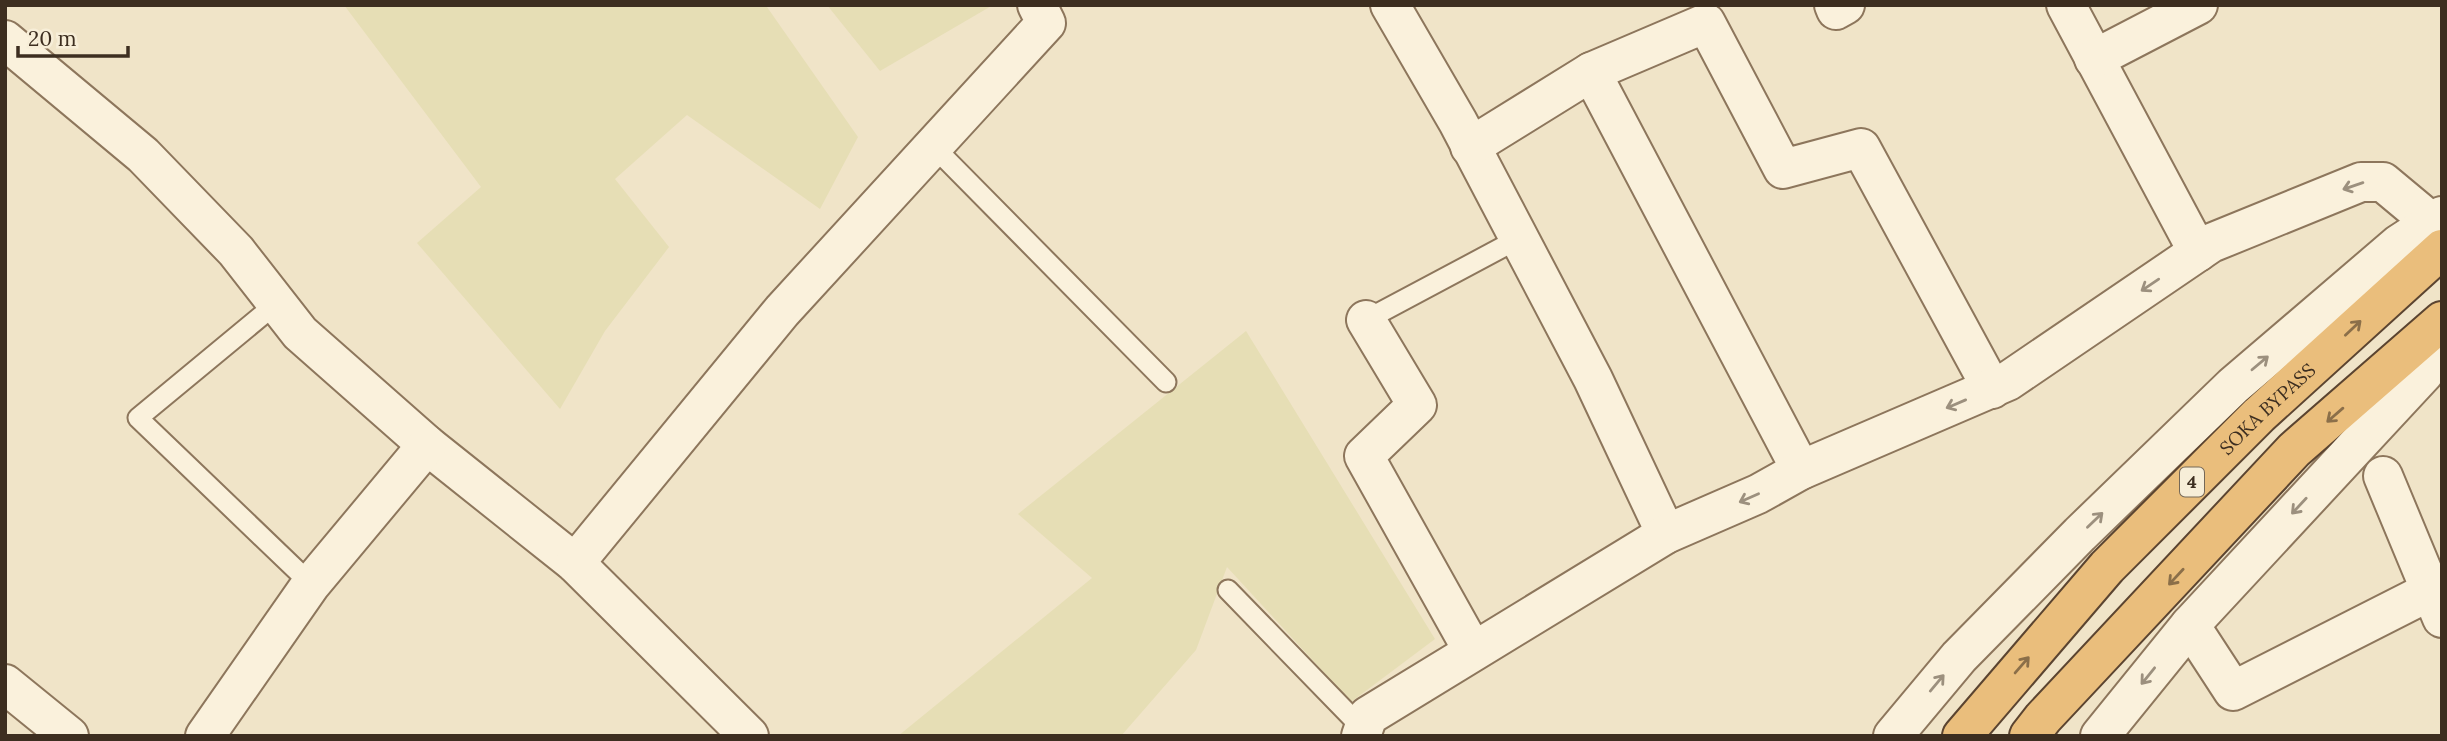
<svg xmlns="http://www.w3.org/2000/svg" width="2447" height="741" font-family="Lora,serif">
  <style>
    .farmland { fill: #e6deb5 }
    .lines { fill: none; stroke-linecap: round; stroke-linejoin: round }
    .service-casing { stroke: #8d765c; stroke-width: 23 }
    .minor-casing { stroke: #8d765c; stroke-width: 42 }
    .tertiary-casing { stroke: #8d765c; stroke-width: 42 }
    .trunk-casing { stroke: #5b4430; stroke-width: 42 }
    .service { stroke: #faf1dc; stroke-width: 19 }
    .minor { stroke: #faf1dc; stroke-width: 38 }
    .tertiary { stroke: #faf1dc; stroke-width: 38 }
    .trunk { stroke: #eabe7c; stroke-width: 38 }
    .oneway { stroke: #9c907e }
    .oneway2 { stroke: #8b6f49 }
    .labels { text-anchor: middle; stroke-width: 7; stroke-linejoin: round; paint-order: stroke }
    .shield { fill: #f7eed8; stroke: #756857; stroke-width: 2 }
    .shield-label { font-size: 18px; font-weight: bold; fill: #3d2e20 }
    .street-label { font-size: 19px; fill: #3d2e20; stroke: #f7eed8 }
  </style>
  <rect width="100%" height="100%" fill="#f0e4c8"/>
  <g class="farmland">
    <path d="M344 5H769L767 7 858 137 820 209 687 115 615 179 669 247 605 331 560 409 417 243 481 187Z"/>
    <path d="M827 5H993L880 71Z"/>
    <path d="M1246 331 1435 639 1351 702 1227 567 1196 650 1121 736H898L1092 578 1018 514Z"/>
  </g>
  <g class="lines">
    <g class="service-casing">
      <g id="service">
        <path d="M933 146 1166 382"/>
        <path d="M277 303 138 418 311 584"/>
        <path d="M1366 320 1518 239"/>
        <path d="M1228 590 1363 729"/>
      </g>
    </g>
    <g class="minor-casing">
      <g id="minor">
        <path d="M1390 5 1458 122 1593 379 1666 534"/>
        <path d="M1834 5 1836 10 1845 5"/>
        <path d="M2066 5 2198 252"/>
        <path d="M5 40 143 155 236 251 300 333 427 445 575 563 749 736"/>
        <path d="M2094 59 2198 5"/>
        <path d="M1591 72 1801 470"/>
        <path d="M1470 147 1591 72 1706 23 1783 169 1861 148 1992 389"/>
        <path d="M1366 320 1417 405 1364 456 1473 651"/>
        <path d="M2383 476 2442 618"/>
        <path d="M575 563 782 311 1046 23 1037 5"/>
        <path d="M2190 625 2233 691 2442 585"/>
        <path d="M205 736 311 584 427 445"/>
        <path d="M1361 736 1368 716 1666 534 1758 494 1801 470 2008 381 2211 243 2361 182H2383L2431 222"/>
        <path d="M1893 736 1959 657 2080 534 2233 386 2399 244 2442 216"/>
        <path d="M2100 736 2190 625 2424 373 2442 346"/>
      </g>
    </g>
    <g class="tertiary-casing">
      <path id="tertiary" d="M5 684 69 736"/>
    </g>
    <g class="trunk-casing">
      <g id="trunk">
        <path id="s1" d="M1962 736 2107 567 2259 415 2442 249"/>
        <path d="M2029 736 2043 718 2294 450 2442 321"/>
      </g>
    </g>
    <use href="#service" class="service"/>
    <use href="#minor" class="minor"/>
    <use href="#tertiary" class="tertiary"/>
    <use href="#trunk" class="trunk"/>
  </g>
  <defs><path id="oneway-shaft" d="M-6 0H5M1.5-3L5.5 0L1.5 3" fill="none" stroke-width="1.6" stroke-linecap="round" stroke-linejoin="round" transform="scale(1.75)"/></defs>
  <g class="oneway">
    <use href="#oneway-shaft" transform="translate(2353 186) rotate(161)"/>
    <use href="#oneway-shaft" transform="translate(2150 285) rotate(146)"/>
    <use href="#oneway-shaft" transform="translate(2260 363) rotate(-40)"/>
    <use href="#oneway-shaft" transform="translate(1956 404) rotate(157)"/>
    <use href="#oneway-shaft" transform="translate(1749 498) rotate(156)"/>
    <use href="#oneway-shaft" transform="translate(2299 506) rotate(133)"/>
    <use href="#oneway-shaft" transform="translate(2095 520) rotate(-44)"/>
    <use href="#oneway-shaft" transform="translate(2148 676) rotate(129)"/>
    <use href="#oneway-shaft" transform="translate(1937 683) rotate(-50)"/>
  </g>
  <g class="oneway2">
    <use href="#oneway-shaft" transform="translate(2353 328) rotate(-43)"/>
    <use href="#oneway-shaft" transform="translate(2335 415) rotate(139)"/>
    <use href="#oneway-shaft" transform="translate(2176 577) rotate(133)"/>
    <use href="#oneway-shaft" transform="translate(2022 665) rotate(-49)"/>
  </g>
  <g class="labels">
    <rect class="shield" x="2180" y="467.5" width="24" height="29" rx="5"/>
    <g class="shield-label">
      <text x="2192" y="488">4</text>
    </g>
    <g class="street-label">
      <text dy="7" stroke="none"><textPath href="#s1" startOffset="448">SOKA BYPASS</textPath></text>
    </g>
  </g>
  <rect width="2447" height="741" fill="none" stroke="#3d2e20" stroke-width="14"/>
  <path d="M18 46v10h110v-10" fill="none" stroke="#3d2e20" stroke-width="3.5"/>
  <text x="28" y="46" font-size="21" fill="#3d2e20" stroke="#f7eed8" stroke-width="5" paint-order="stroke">20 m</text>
</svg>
